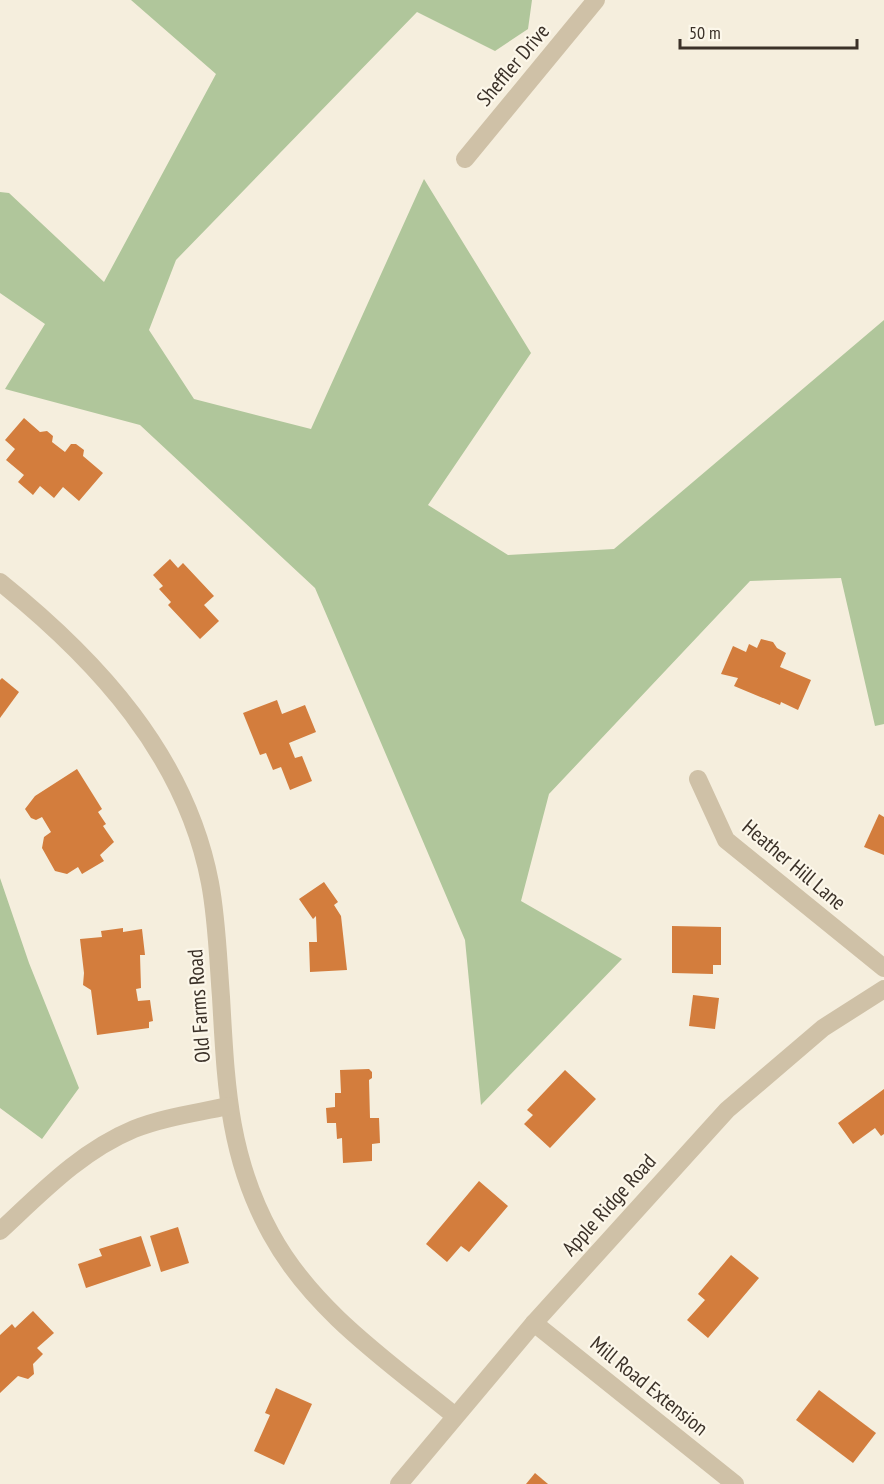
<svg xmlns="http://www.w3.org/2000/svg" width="884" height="1484" font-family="'PT Sans Narrow',sans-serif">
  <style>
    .green { fill: #b0c69b }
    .building { fill: #d37d3d }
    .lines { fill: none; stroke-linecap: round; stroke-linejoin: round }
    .street { stroke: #cfc1a7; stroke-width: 18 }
    .labels { text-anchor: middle; stroke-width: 4.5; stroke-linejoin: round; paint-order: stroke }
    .street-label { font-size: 21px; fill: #3b3128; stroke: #fcf7ea }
  </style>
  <rect width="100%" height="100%" fill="#f5eedd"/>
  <g class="green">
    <path d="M131 0H532L528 29 495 51 417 12 176 260 149 330 194 399 311 429 424 179 531 353 428 505 508 555 614 549 884 320V724L875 726 841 578 750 581 549 794 521 901 622 959 481 1105 465 940 315 588 140 425 5 389 45 324 0 293V192L9 193 104 282 216 74Z"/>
    <path d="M0 878 29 963 79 1088 42 1139 0 1108Z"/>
  </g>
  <g class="building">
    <path d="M24 418 40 432 47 431 53 436 52 442 65 452 71 444H76L84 450 83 456 103 473 79 501 63 487 54 498 40 486 33 495 18 482 24 475 6 460 15 449 5 440Z"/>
    <path d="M170 559 178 568 183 563 214 596 204 605 219 621 200 639 168 605 171 602 159 589 163 586 153 575Z"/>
    <path d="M761 639 773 642 777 648 786 653 780 667 811 680 798 710 781 702 780 705 734 686 738 678 721 674 733 646 746 652 749 644 757 648Z"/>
    <path d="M2 678 19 692 0 718V680Z"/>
    <path d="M277 700 282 714 305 705 316 732 289 743 295 758 302 756 312 781 290 790 281 767 273 770 266 753 260 755 243 713Z"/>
    <path d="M77 769 102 809 98 812 106 824 103 826 114 842 100 855 104 861 82 874 78 867 67 874 55 871 42 848 44 837 51 832 42 817 36 820 31 818 25 809 35 796Z"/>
    <path d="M879 814 884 817V855L864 847Z"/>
    <path d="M324 882 338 902 334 905 341 916 347 970 310 972 309 942H317L316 916 313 919 299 899Z"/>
    <path d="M672 926 721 927V965H713V974L672 973Z"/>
    <path d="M123 928V932L142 929 145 955H140L141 988 136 989 138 1001 150 1000 153 1021 149 1022V1028L97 1035 91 990 83 985 84 973 80 939 102 937 101 931Z"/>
    <path d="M693 995 719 998 715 1029 689 1026Z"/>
    <path d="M369 1069 372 1072V1078L369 1080 370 1118H379L380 1143 372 1144V1161L343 1163 342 1138 337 1139 336 1123H327L326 1108 335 1107V1093H341L340 1070Z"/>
    <path d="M565 1070 596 1099 550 1148 524 1124 533 1115 527 1110Z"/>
    <path d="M884 1089V1134L881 1136 875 1128 853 1144 838 1123Z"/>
    <path d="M479 1181 508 1206 469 1252 461 1246 447 1262 426 1244Z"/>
    <path d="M178 1227 189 1263 161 1272 150 1236Z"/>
    <path d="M141 1236 151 1266 86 1288 78 1264 102 1256 99 1249Z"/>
    <path d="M731 1255 759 1278 708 1338 687 1320 705 1300 698 1294Z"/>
    <path d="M33 1311 54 1333 37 1348 43 1354 33 1364 34 1374 28 1379 18 1376 0 1393V1335L12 1324 15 1328Z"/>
    <path d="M276 1388 312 1404 284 1465 254 1451 270 1415 265 1413Z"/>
    <path d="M819 1390 876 1433 853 1463 796 1420Z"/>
    <path d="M535 1473 548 1484H526Z"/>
  </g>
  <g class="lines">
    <g class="street">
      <path d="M465 159 596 0"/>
      <path d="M0 582C97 660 186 756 210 883 217 920 218 959 221 997 226 1084 228 1156 271 1234 313 1311 389 1362 455 1416"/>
      <path d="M698 779 726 840 884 968"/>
      <path d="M0 1231C42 1192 81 1151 134 1129 164 1117 197 1113 228 1106"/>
      <path d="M534 1323 735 1484"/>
      <path d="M399 1484 534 1323 727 1110 823 1028 884 989"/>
    </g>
  </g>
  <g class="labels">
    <g class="street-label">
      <text transform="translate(513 65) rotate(-50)" y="7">Sheffler Drive</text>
      <text transform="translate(794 865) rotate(40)" y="7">Heather Hill Lane</text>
      <text transform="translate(199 1006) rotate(-94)" y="7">Old Farms Road</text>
      <text transform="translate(609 1205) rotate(-48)" y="7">Apple Ridge Road</text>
      <text transform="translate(649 1386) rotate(39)" y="7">Mill Road Extension</text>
    </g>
  </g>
  <path d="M680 39v9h177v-9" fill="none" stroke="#3b3128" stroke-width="3"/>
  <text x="689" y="39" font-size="18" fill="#3b3128" stroke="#fcf7ea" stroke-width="4.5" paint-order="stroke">50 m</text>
</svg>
